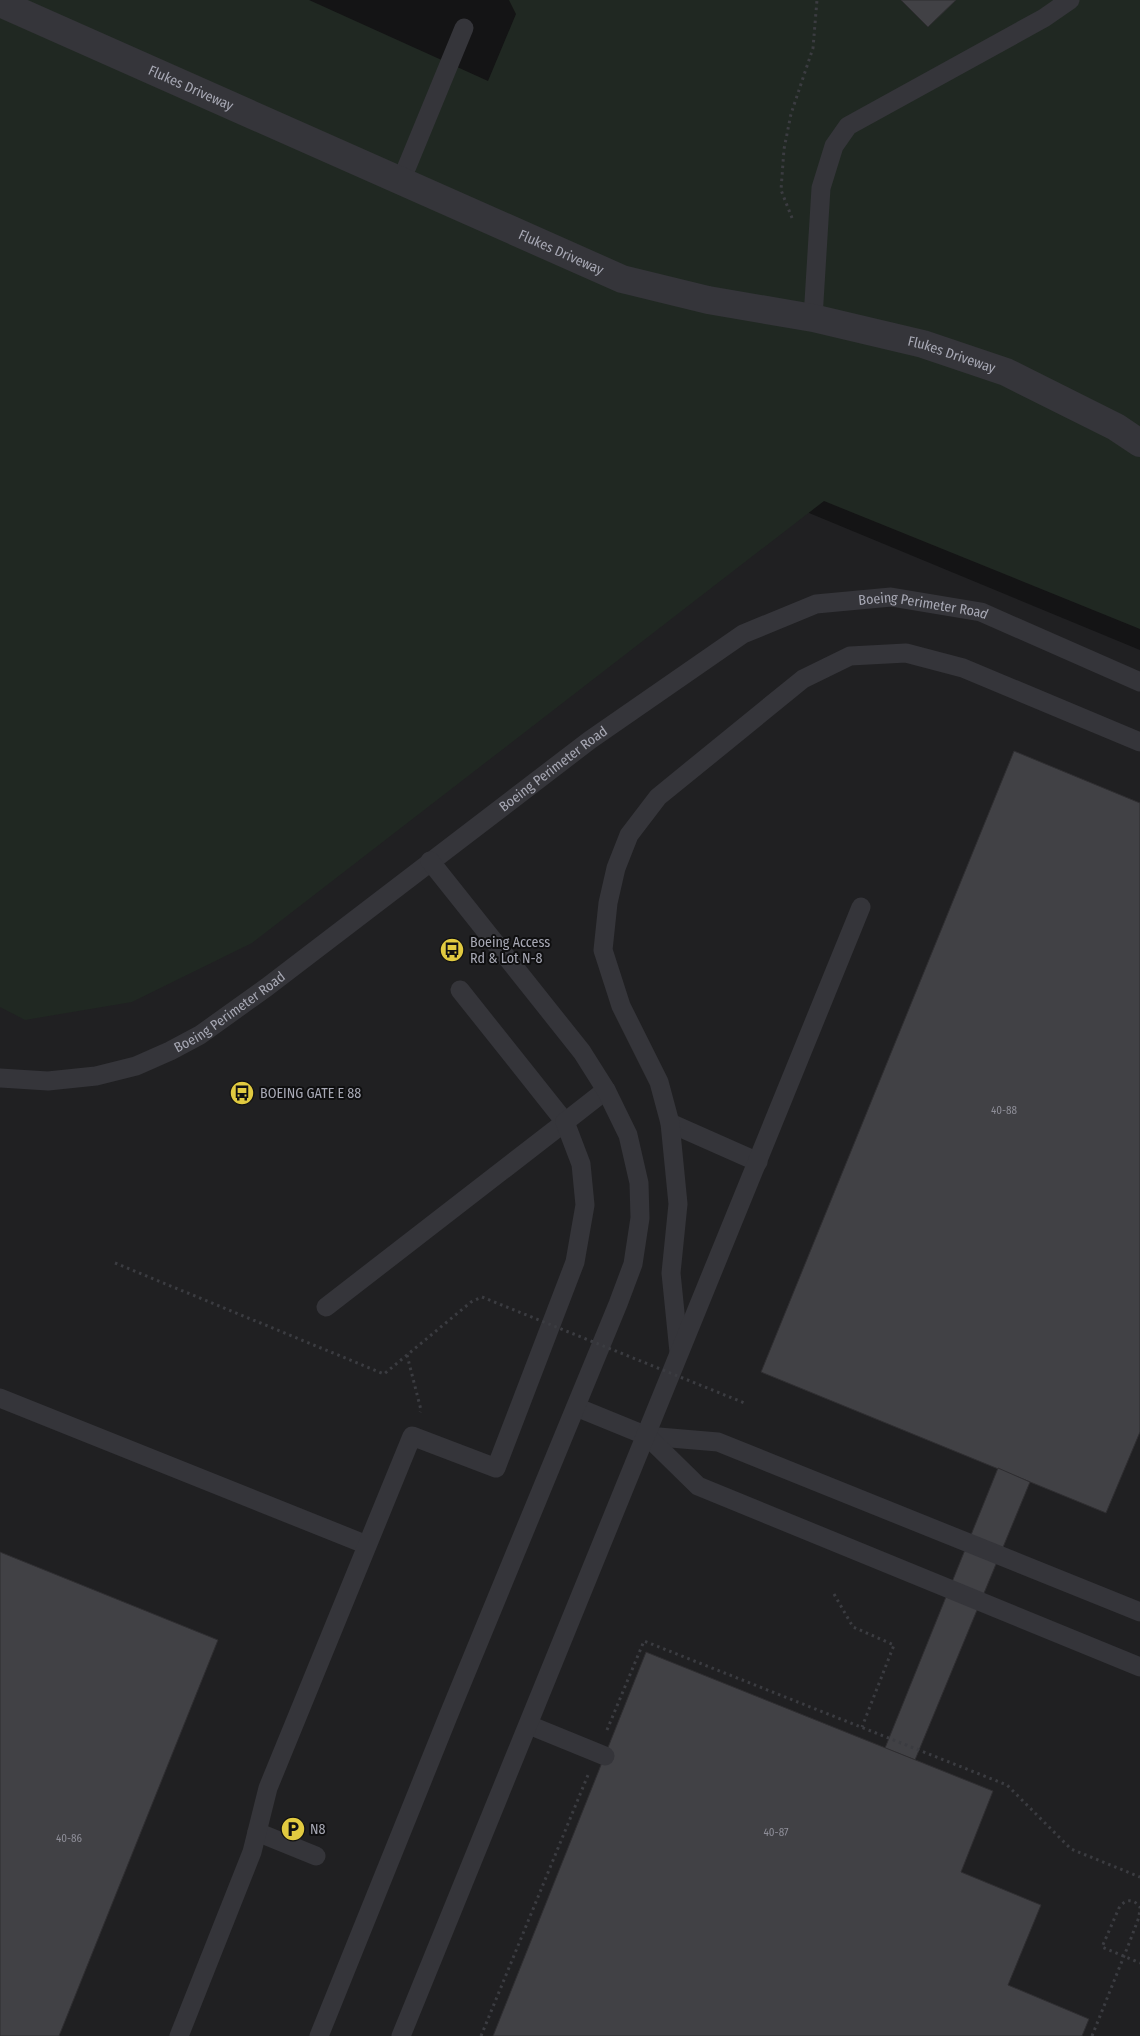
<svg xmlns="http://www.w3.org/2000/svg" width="1140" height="2036" font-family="'Fira Sans Condensed',sans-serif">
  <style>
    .built { fill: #202022 }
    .green { fill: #202822 }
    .building { fill: #414145; stroke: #2f2e31 }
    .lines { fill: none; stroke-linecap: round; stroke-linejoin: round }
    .path { stroke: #3b3c41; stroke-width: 3; stroke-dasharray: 2.5 4; stroke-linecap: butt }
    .lane { stroke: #35353a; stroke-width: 19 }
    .street { stroke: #35353a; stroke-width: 28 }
    .path-bridge { stroke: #3b3c41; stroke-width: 3; stroke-dasharray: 2.5 4; stroke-linecap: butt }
    .labels { text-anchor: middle; stroke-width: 4; stroke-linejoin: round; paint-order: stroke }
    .number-label { font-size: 11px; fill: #8e8e98 }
    .street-label { font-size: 14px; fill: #a7a8b4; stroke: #0f0f10 }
    .poi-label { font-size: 14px; fill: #a7a8b4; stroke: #0f0f10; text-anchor: start }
  </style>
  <rect width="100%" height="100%" fill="#141415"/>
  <path class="built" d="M0 178 1140 650V2036H0Z"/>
  <path class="green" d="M0 0H309L488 81 516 14 509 0H1140V629L824 501 252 943 132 1002 25 1020 0 1007Z"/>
  <g class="building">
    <path d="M901 0H956L928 27Z"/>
    <path d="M1014 751 1140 803V1432L1106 1513 761 1372Z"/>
    <path d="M998 1468 1030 1482 915 1760 885 1748Z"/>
    <path d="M0 1552 218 1640 59 2036H0Z"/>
    <path d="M646 1652 993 1791 961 1872 1041 1905 1008 1985 1089 2019 1082 2036H493Z"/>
  </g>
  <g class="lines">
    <g class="path">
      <path d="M792 218 781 190 784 149 791 114 813 48 817 0"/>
      <path d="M115 1263 384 1374 471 1302 482 1297"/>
      <path d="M407 1355 421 1410 420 1412"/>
      <path d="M834 1594 853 1627 894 1645 862 1727"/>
      <path d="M607 1730 644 1641 1007 1785 1071 1849 1140 1877"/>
      <path d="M481 2036 588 1775"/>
      <path d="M1092 2036 1130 1941 1139 1917 1140 1907C1133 1898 1125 1899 1119 1908L1102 1947 1140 1963"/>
    </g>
    <g class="lane">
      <path d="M401 181 464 28"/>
      <path d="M813 318 821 188 834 146 848 126 1044 18 1070 0"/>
      <path id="s1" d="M0 1078 48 1081 96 1076 136 1066 170 1051 200 1035 267 987 590 740 743 634 816 604 891 597 981 612 1140 682"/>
      <path d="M670 1123 758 1162"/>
      <path d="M326 1307 565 1122 460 990"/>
      <path d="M679 1352 671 1273 678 1204 670 1123 659 1082 621 1006 603 950 608 903 616 868 629 835 658 797 803 679 850 656 906 653 963 668 1140 742"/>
      <path d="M0 1398 367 1545"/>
      <path d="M576 1407 647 1436 718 1442 1140 1612"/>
      <path d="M647 1436 698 1486 1140 1667"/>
      <path d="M529 1725 605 1756"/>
      <path d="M257 1832 316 1856"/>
      <path d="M179 2036 252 1852 268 1788 412 1436 496 1468 575 1262 585 1205 581 1164 565 1122 606 1090"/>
      <path d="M319 2036 449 1714 618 1304 633 1264 640 1218 639 1183 628 1135 606 1090 582 1052 430 861"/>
      <path d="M401 2036 861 907"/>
    </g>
    <path class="street" id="s2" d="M0 3 622 279 708 300 813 318 923 344 1006 372 1116 427 1140 443"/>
    <path class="path-bridge" d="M482 1297 747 1404"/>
  </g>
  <defs>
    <g id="bus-disc" transform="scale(1.25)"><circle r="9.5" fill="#e1ca40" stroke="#0f0f10"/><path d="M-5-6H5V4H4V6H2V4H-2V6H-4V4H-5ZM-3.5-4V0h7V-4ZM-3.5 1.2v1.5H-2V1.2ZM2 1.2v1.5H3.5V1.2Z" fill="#111"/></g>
    <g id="parking-disc" transform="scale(1.25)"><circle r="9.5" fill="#e1ca40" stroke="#0f0f10"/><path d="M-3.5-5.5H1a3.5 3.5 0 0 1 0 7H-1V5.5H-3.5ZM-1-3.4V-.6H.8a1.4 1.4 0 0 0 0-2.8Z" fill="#111"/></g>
  </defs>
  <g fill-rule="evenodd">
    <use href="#bus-disc" x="452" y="950"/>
    <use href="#bus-disc" x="242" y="1093"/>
    <use href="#parking-disc" x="293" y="1829"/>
  </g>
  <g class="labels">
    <g class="number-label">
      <text x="1004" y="1114">40-88</text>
      <text x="776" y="1836">40-87</text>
      <text x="69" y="1842">40-86</text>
    </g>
    <g class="street-label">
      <text dy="5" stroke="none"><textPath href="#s2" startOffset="209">Flukes Driveway</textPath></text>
      <text dy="5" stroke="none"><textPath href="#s2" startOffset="614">Flukes Driveway</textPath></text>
      <text dy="5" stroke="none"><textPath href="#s2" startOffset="1019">Flukes Driveway</textPath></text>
      <text dy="5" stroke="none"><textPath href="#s1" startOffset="1071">Boeing Perimeter Road</textPath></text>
      <text dy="5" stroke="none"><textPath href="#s1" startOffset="651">Boeing Perimeter Road</textPath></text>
      <text dy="5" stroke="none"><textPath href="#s1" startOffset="246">Boeing Perimeter Road</textPath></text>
    </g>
    <g class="poi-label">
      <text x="470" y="947">Boeing Access<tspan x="470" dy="16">Rd &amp; Lot N-8</tspan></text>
      <text x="260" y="1098">BOEING GATE E 88</text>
      <text x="310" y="1834">N8</text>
    </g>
  </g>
</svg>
